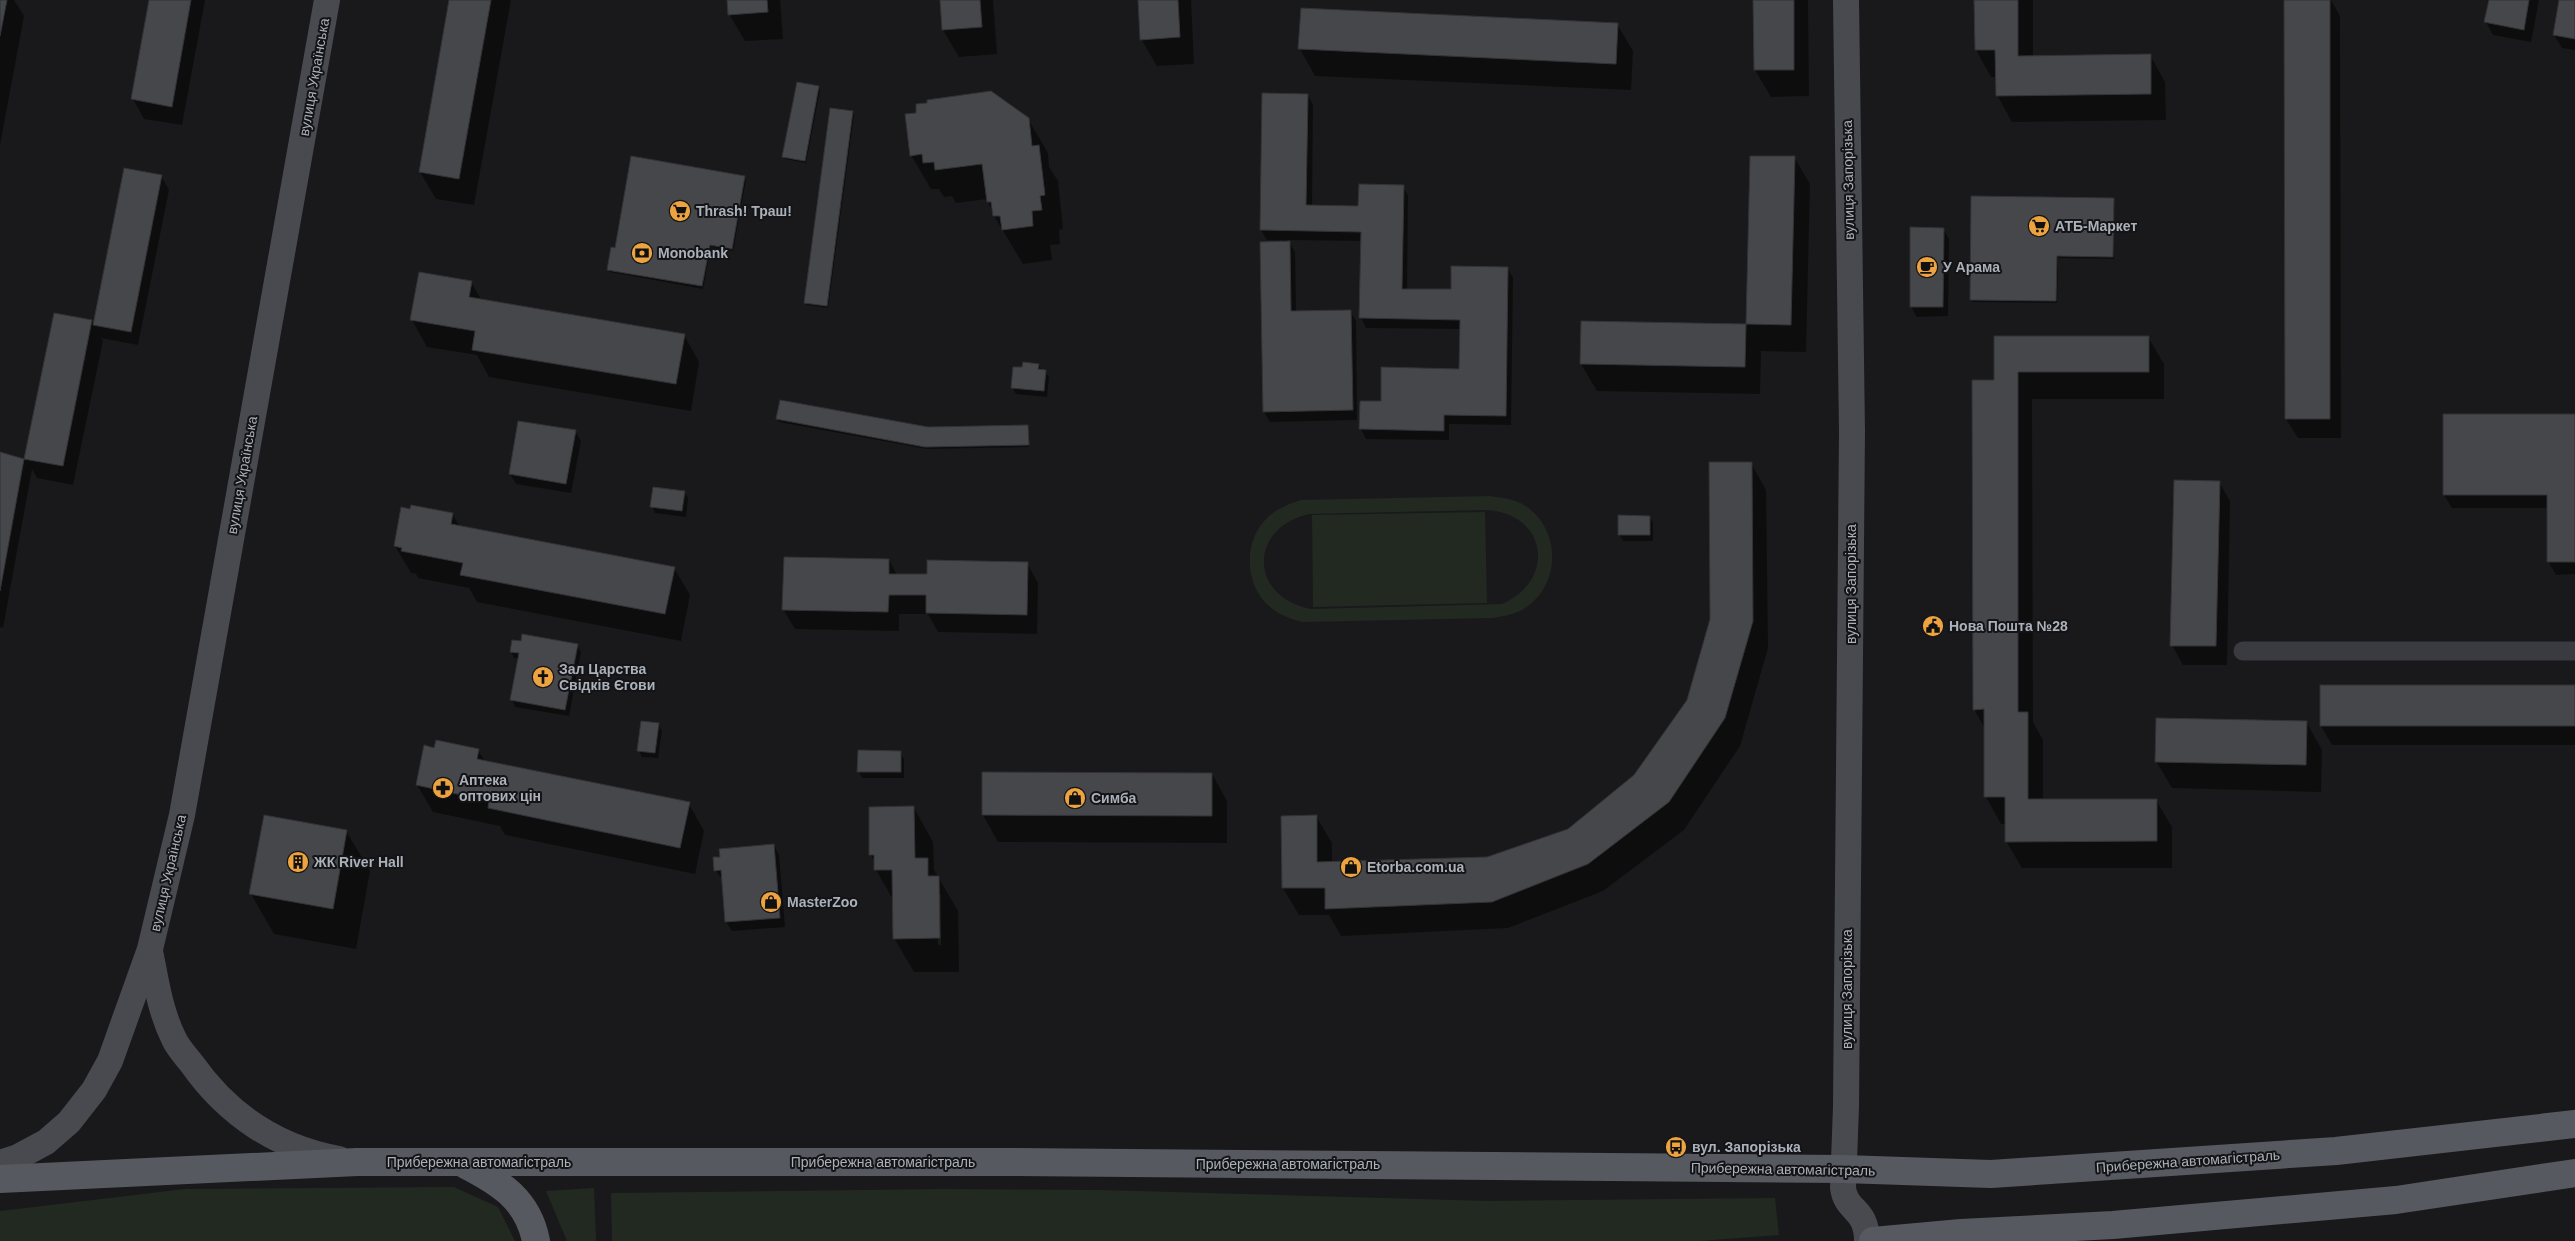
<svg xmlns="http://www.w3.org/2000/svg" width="2575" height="1241" font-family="Arial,sans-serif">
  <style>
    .green { fill: #212921; fill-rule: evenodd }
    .shadow { fill: #0007; fill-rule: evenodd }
    .building { fill: #45474b; stroke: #333337 }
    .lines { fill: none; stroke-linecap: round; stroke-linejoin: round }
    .street { stroke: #3a3b40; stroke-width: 19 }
    .secondary { stroke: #484a50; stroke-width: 26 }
    .primary { stroke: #56595f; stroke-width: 28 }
    .labels { text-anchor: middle; stroke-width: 4; stroke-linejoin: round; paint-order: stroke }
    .street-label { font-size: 14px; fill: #abb1ba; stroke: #141416 }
    .poi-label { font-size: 14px; font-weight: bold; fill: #abb1ba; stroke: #141416; text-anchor: start }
  </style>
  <rect width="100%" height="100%" fill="#19191b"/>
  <g class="green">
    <path d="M1490 496C1503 498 1516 499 1527 507 1560 530 1561 582 1528 606 1518 614 1505 616 1492 618L1303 622C1291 619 1279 615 1269 606 1244 584 1243 540 1268 517 1278 508 1289 504 1301 500ZM1485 510C1546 512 1558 579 1502 604L1311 609C1249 597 1248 528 1309 514Z"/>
    <path d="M1485 512 1487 603 1313 607 1312 515Z"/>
    <path d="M454 1187 498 1207 515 1241H0V1211L185 1189Z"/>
    <path d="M594 1188 596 1241H567L546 1191Z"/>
    <path d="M942 1189 1101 1190 1488 1201 1775 1198 1779 1235 1700 1241H612L611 1193Z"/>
  </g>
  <g class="shadow">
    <path d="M0 0H14L24 16 0 145Z"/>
    <path d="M151 0H205L182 125 144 119 133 99Z"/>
    <path d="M451 0H511L474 205 436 199 420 172Z"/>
    <path d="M728 0H780L783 39 745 41 729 14Z"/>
    <path d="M941 0H993L997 54 959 57 943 30Z"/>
    <path d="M1139 0H1191L1194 64 1157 66 1141 39Z"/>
    <path d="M1754 0H1808L1809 96 1771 97 1755 70Z"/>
    <path d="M1976 0H2033V57L2150 55 2165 82 2166 120 2012 122 1997 95V77H1991L1976 50Z"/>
    <path d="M2286 0H2331L2340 16 2341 438H2298L2286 419Z"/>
    <path d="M2490 0H2539L2531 42 2493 35 2486 22Z"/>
    <path d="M2561 0H2575V50L2562 48 2554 35Z"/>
    <path d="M1617 24 1633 51 1631 90 1315 76 1300 49Z"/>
    <path d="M818 88 820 90 806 163 785 159 784 157Z"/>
    <path d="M1263 95H1308L1313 105 1312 206 1360 207 1403 186 1408 196 1407 290 1452 291 1508 269 1513 278 1511 425 1449 424V440L1366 439 1361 429V402L1382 403 1460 370 1461 329 1366 328 1361 318 1362 241 1288 240 1295 252 1296 312 1350 311 1356 321 1357 420 1270 422 1264 412 1261 243H1283V240H1267L1261 230Z"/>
    <path d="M853 112 854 115 828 308 807 305 805 302Z"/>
    <path d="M1028 119 1048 153 1049 167 1058 181 1063 229 1059 230 1060 244 1050 245 1052 260 1023 264 994 216 987 199 956 203 952 196 944 197 939 189H931L911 155Z"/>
    <path d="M1751 157H1794L1810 184 1806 352 1761 351 1760 394 1597 391 1581 364 1582 323 1748 325Z"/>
    <path d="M125 169 161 176 169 190 138 345 101 338 103 341 73 485 37 478 32 469 3 628 0 627V453L25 460 55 314 92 321 94 325Z"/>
    <path d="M744 177 746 180 733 251 711 247 703 289 610 272 608 270 616 249Z"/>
    <path d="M2113 199 2114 259 2058 258 2057 303 1972 302 1971 300Z"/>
    <path d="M1943 229 1949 239 1948 316 1917 317 1911 307Z"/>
    <path d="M471 282 482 301 684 335 699 362 691 411 489 377 477 355 427 347 412 320Z"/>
    <path d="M2148 337 2164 364V399H2032L2033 722 2043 740V800H2156L2172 827V868H2022L2006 841V824H2001L1986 797 1985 729 1974 709 1995 381V338Z"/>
    <path d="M1038 365 1049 377 1047 397 1016 394 1012 387Z"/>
    <path d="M2575 415V574L2556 575 2548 561V508H2452L2444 495Z"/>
    <path d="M777 419 928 428 1028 426 1029 447 927 449 779 422Z"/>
    <path d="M575 431 581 441 571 493 516 484 510 474Z"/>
    <path d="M1751 463 1766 490 1768 648 1740 746 1684 830 1603 891 1508 928 1341 936 1329 915H1299L1283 888 1282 817 1316 816 1332 843V863L1488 858 1569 830 1635 776 1688 701Z"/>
    <path d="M2219 482 2230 501 2227 665H2183L2172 645Z"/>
    <path d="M684 492 688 498 686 517 655 513 652 507Z"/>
    <path d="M453 515 460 527 674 568 690 595 681 641 477 602 469 588 418 578 416 574 411 573 395 546Z"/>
    <path d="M1650 517 1653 523V541H1623L1619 534Z"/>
    <path d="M889 560 897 575 928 576 1027 563 1038 583 1037 634 938 632 928 614H899V631L795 629 783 609Z"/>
    <path d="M577 645 581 652 569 716 515 707 512 700 519 659 514 658 511 651Z"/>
    <path d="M2575 686V745H2332L2321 726Z"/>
    <path d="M2307 723 2322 750 2321 792 2172 788 2156 761Z"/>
    <path d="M658 724 662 731 658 758 642 757 639 750Z"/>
    <path d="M435 749 478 750 485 762 689 804 704 831 695 874 505 835 500 826 433 812 417 785Z"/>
    <path d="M900 752 904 759V778H862L859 772Z"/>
    <path d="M1212 774 1227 801V843L998 842 983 815Z"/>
    <path d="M914 808 933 842 934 870 958 911 959 972H914L894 938V901L876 870V864L870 854ZM938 893 941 895V945H938Z"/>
    <path d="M346 831 370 871 356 949 274 934 251 894Z"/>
    <path d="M774 845 779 855 785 927 732 931 726 922 723 880 715 870 721 858Z"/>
  </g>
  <g class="building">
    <path d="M0 0H7L0 36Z"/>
    <path d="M149 0H191L172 107 131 99Z"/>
    <path d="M449 0H491L459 179 419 172Z"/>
    <path d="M727 0H767L768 12 728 15Z"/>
    <path d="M940 0H980L982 27 942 30Z"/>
    <path d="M1138 0H1178L1180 37 1140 40Z"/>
    <path d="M1753 0H1794V70H1754Z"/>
    <path d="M1974 0H2018V56L2151 54V94L1996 96 1995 50H1975Z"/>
    <path d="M2284 0H2330V419H2285Z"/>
    <path d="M2489 0H2529L2524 30 2484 22Z"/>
    <path d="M2559 0H2575V39L2553 35Z"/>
    <path d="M1301 8 1618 23 1616 64 1298 49Z"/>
    <path d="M797 82 819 86 805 161 782 157Z"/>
    <path d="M991 91 1029 118 1032 146 1039 145 1045 195 1040 196 1042 210 1032 211 1033 226 1002 230 1000 216H993L991 202H987L982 164 935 170 934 162 923 163 922 154 910 156 905 114 916 113V104L927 103V100Z"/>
    <path d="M1262 93 1308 94 1306 205 1358 206 1359 184 1404 185 1402 289H1451V266L1508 267 1506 416 1444 415V431L1359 429 1360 401H1381V367L1459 369 1460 320 1359 318 1361 232 1260 230Z"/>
    <path d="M830 108 853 111 827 306 804 303Z"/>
    <path d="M631 156 745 176 732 249 710 245 702 286 607 270 611 247 615 248Z"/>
    <path d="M1750 156H1795L1791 325 1746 324Z"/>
    <path d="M124 168 162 175 131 332 93 325Z"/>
    <path d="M1971 196 2114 198 2113 257 2057 256 2056 301 1970 300Z"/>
    <path d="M1910 227 1944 228 1943 307H1910Z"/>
    <path d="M1290 241 1291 311 1351 310 1353 410 1263 412 1260 242Z"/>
    <path d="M419 272 472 281 469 297 685 334 676 384 472 350 475 331 410 320Z"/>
    <path d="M54 313 92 320 63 466 24 459Z"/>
    <path d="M1581 321 1746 324 1745 367 1580 364Z"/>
    <path d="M1994 336H2149V372H2018V712H2028V799H2157V841L2005 842V797H1984V709L1973 710 1972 380H1994Z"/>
    <path d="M1023 362 1039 364 1038 369 1046 370 1044 391 1011 388 1013 367H1022Z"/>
    <path d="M780 400 928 427 1028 425 1029 445 925 447 776 419Z"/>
    <path d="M2443 414H2575V562H2547V495H2443Z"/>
    <path d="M518 421 576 430 566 484 509 474Z"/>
    <path d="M0 452 24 459 0 591Z"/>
    <path d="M1709 462H1752L1753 621 1725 718 1669 802 1588 864 1492 902 1325 909V888H1282L1281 816 1317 815V862L1487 857 1568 829 1634 775 1687 700 1710 619Z"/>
    <path d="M2174 480 2220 481 2216 646H2170Z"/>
    <path d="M653 487 685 491 682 511 650 507Z"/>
    <path d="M411 505 453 513 451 524 675 567 665 614 460 575 463 563 401 551 402 548 394 546 401 507 410 509Z"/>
    <path d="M1618 515 1650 516V535H1618Z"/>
    <path d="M784 557 889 559V574H927V560L1028 562 1027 615 926 613V595H889L888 612 782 610Z"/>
    <path d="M522 634 578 644 565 710 510 700 519 653 510 652 512 640 521 641Z"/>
    <rect x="2320" y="685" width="255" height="41"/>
    <path d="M2156 718 2307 721 2306 765 2155 762Z"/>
    <path d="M641 721 659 723 655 753 637 751Z"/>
    <path d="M436 740 479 749 477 759 690 802 680 848 488 808 489 801 416 785 424 745 434 748Z"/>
    <path d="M858 750 901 751V772H857Z"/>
    <path d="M982 772 1212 773V816L982 815Z"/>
    <path d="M914 806 915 858H928V876H939L940 938 893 939 892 870H874V855H869V807Z"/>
    <path d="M264 815 347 830 333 909 249 894Z"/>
    <path d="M774 844 780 918 725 922 721 870 714 871 713 857H720L719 849Z"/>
  </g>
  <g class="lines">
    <path class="street" d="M2243 651H2575"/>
    <g class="secondary">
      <path d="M1846 0 1852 431 1846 1107 1843 1188C1846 1212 1867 1208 1867 1241"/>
      <path d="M150 951C156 981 160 1011 174 1039 178 1048 186 1056 192 1064 228 1115 278 1148 339 1159"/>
      <path d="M0 1163 18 1157 46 1142 69 1122 94 1090 110 1061 150 949 182 815 327 0"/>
    </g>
    <g class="primary">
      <path d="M466 1165C501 1183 528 1200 536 1241"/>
      <path d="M0 1179 357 1162H1013L1844 1169 1991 1174 2336 1151 2575 1124"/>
      <path d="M1873 1241 1961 1233 2113 1225 2396 1200 2575 1173"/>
    </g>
  </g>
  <defs>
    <g id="supermarket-disc" transform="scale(1.125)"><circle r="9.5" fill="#eda33f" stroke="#141416"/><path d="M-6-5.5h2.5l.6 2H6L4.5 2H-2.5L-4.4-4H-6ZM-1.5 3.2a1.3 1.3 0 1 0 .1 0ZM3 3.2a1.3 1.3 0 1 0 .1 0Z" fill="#111"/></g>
    <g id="bank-disc" transform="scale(1.125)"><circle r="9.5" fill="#eda33f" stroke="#141416"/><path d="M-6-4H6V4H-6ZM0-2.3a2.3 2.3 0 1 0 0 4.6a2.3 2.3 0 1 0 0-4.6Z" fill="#111"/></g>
    <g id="cafe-disc" transform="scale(1.125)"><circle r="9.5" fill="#eda33f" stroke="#141416"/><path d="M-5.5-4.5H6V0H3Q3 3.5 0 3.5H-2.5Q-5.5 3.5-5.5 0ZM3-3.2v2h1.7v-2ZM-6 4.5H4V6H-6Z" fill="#111"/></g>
    <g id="civic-disc" transform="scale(1.125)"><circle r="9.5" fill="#eda33f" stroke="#141416"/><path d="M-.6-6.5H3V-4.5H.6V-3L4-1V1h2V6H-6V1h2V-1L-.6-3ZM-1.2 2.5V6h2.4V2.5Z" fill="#111"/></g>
    <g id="church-disc" transform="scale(1.125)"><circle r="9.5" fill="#eda33f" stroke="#141416"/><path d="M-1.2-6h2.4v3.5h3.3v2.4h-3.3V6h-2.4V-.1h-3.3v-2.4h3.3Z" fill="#111"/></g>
    <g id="pharmacy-disc" transform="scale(1.125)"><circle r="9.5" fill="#eda33f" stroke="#141416"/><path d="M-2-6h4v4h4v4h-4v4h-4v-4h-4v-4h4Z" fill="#111"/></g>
    <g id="shop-disc" transform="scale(1.125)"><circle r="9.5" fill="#eda33f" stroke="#141416"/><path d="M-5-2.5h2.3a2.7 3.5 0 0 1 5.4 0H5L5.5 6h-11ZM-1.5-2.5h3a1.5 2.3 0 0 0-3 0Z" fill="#111"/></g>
    <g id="building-disc" transform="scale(1.125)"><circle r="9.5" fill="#eda33f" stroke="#141416"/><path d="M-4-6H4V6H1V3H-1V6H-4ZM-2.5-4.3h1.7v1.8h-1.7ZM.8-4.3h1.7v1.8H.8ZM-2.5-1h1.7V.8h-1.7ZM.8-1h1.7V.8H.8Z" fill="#111"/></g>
    <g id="bus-disc" transform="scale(1.125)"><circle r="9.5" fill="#eda33f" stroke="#141416"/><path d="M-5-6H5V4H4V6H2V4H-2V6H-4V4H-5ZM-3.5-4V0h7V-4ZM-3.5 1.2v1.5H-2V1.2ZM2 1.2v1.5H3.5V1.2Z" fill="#111"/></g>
  </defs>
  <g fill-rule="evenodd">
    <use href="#supermarket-disc" x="680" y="211"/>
    <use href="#supermarket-disc" x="2039" y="226"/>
    <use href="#bank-disc" x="642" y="253"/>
    <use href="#cafe-disc" x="1927" y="267"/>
    <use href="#civic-disc" x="1933" y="626"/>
    <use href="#church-disc" x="543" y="677"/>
    <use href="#pharmacy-disc" x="443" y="788"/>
    <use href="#shop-disc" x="1075" y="798"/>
    <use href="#building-disc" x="298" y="862"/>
    <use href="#shop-disc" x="1351" y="867"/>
    <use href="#shop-disc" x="771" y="902"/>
    <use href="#bus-disc" x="1676" y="1147"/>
  </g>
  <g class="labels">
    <g class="street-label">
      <text transform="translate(314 77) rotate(-80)" y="5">вулиця Українська</text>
      <text transform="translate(1848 180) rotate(-91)" y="5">вулиця Запорізька</text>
      <text transform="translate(242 475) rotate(-80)" y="5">вулиця Українська</text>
      <text transform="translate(1851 584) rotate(-90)" y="5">вулиця Запорізька</text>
      <text transform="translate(168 873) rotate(-77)" y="5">вулиця Українська</text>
      <text transform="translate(1847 989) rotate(-90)" y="5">вулиця Запорізька</text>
      <text transform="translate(2188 1161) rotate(-4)" y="5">Прибережна автомагістраль</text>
      <text x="479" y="1167">Прибережна автомагістраль</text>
      <text x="883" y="1167">Прибережна автомагістраль</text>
      <text x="1288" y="1169">Прибережна автомагістраль</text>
      <text transform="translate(1783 1169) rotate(1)" y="5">Прибережна автомагістраль</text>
    </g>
    <g class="poi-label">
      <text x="696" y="216">Thrash! Траш!</text>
      <text x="2055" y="231">АТБ-Маркет</text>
      <text x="658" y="258">Monobank</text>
      <text x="1943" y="272">У Арама</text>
      <text x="1949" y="631">Нова Пошта №28</text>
      <text x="559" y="674">Зал Царства<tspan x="559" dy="16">Свідків Єгови</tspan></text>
      <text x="459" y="785">Аптека<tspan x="459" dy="16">оптових цін</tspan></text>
      <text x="1091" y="803">Симба</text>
      <text x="314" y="867">ЖК River Hall</text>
      <text x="1367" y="872">Etorba.com.ua</text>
      <text x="787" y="907">MasterZoo</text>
      <text x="1692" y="1152">вул. Запорізька</text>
    </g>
  </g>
</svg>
